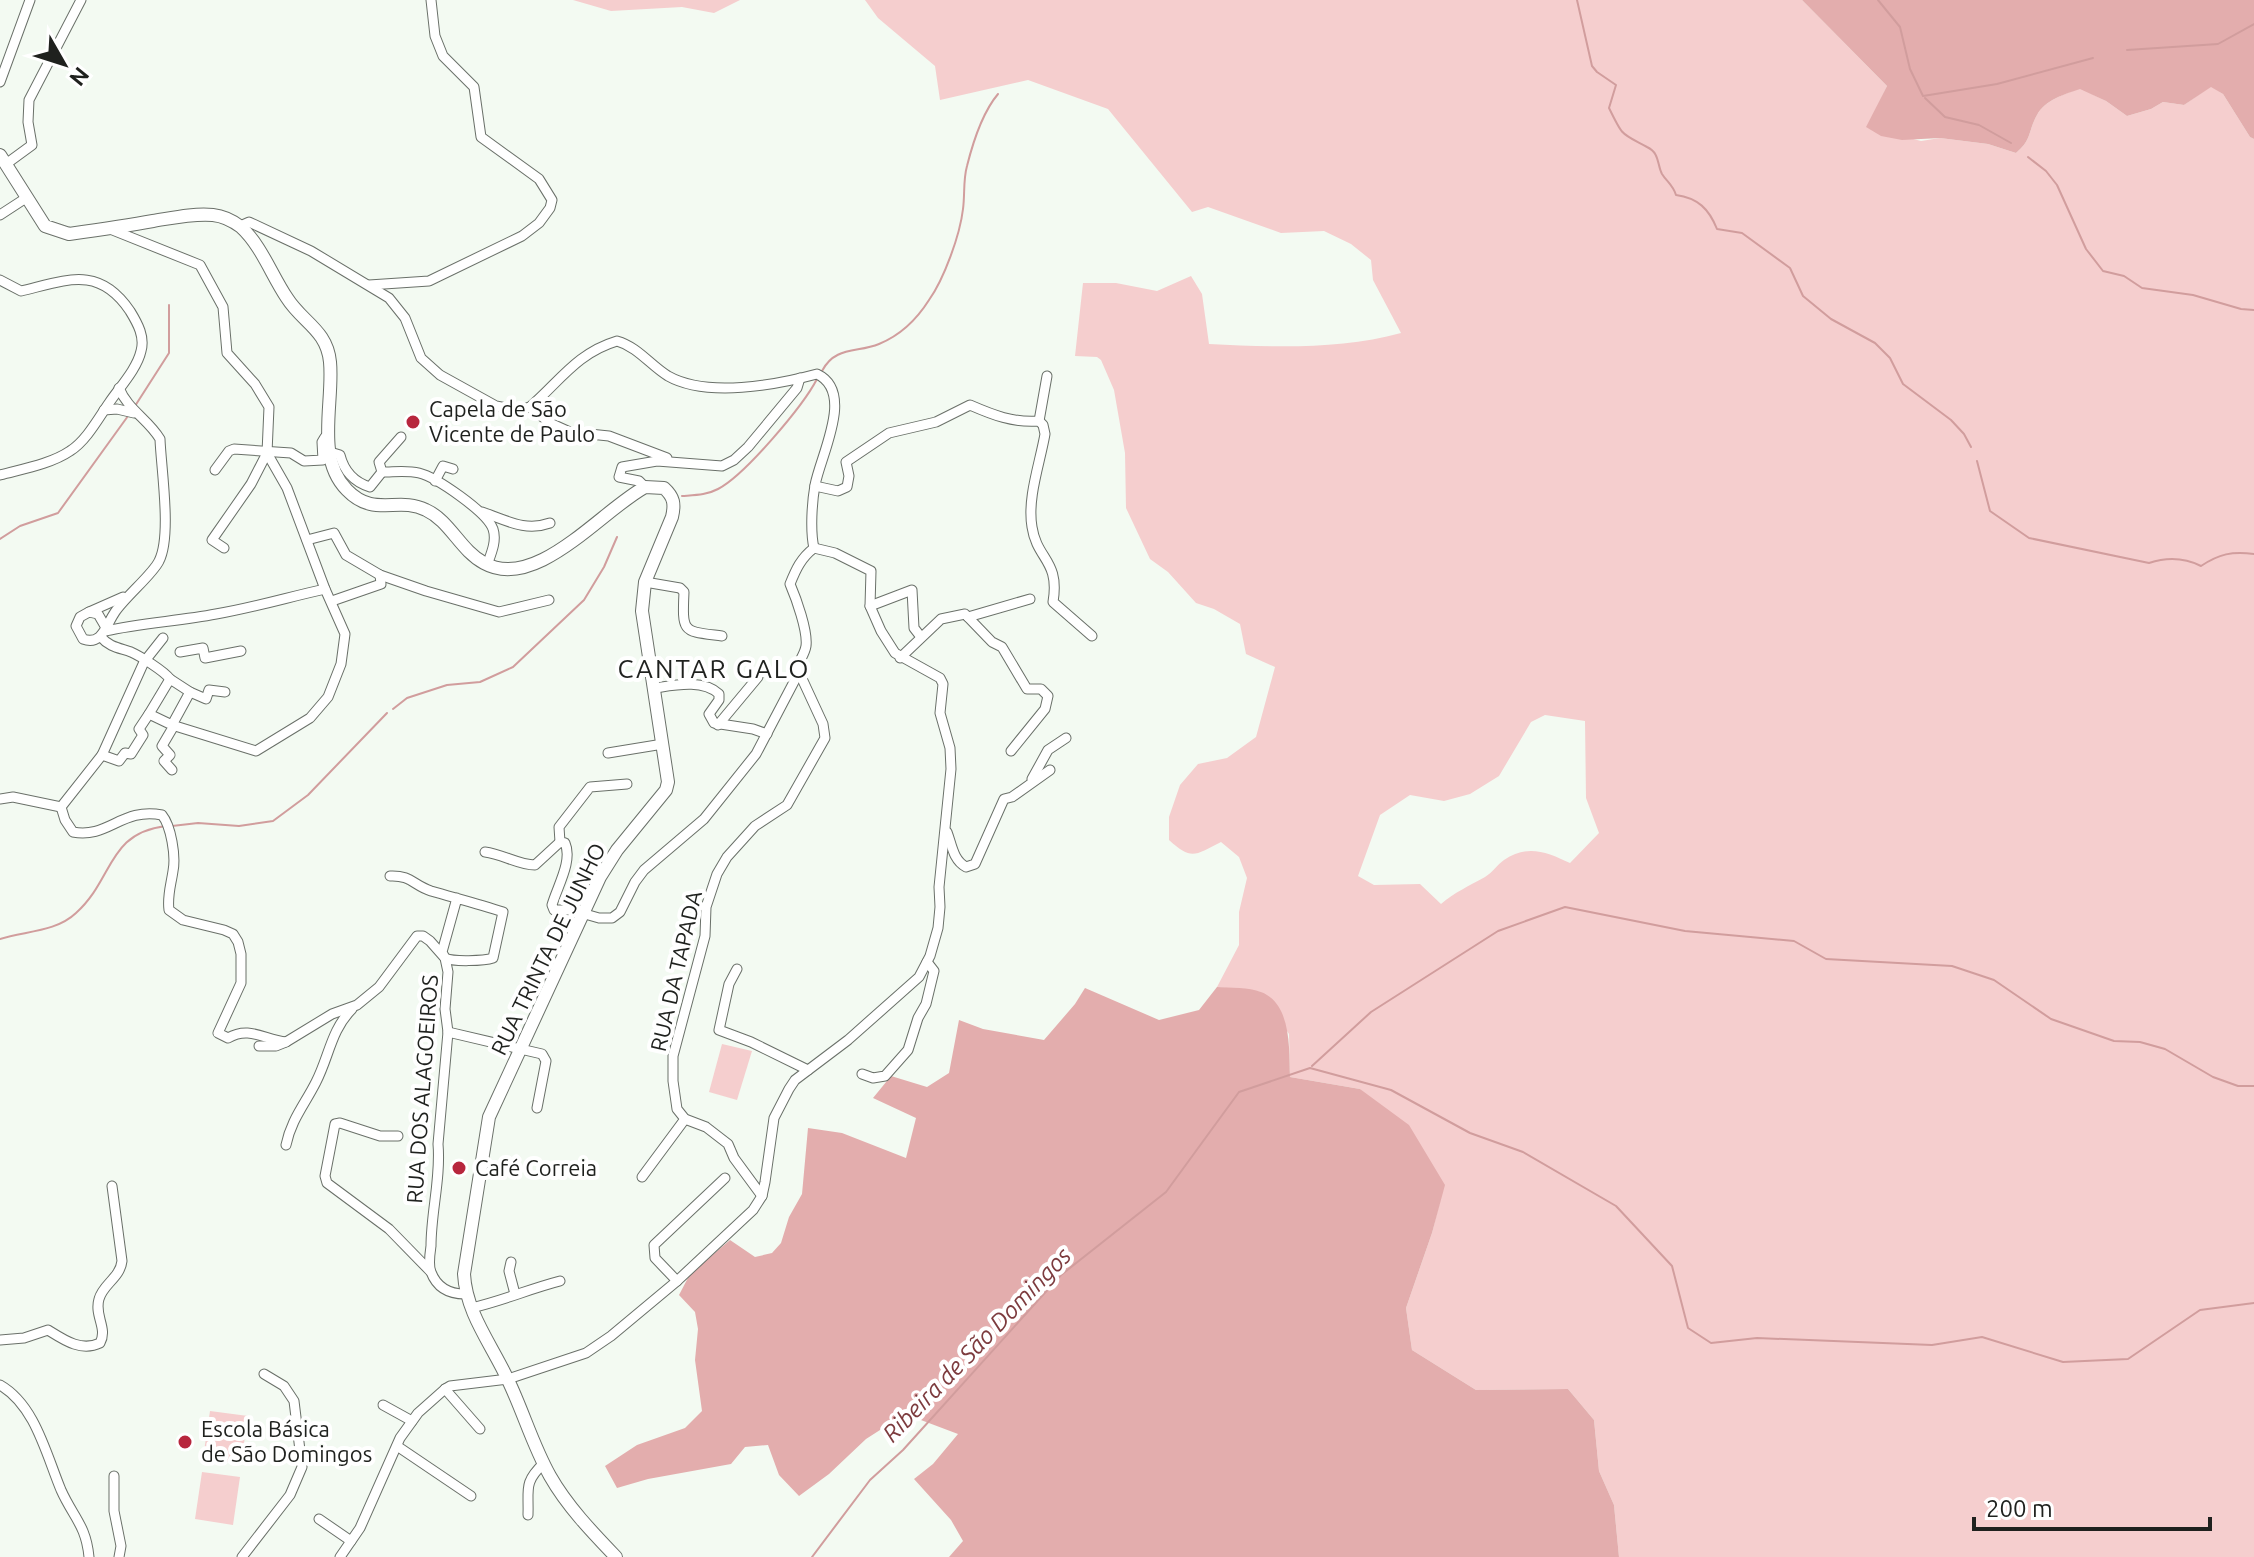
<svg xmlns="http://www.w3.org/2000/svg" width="2254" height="1557" font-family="Ubuntu,sans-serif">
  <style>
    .green { fill: #f5cece; fill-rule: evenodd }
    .forest { fill: #e3adad }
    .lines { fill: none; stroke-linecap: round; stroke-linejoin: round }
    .stream { stroke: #d19d9d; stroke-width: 2 }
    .minor-casing { stroke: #6a7069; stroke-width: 11 }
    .tertiary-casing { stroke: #6a7069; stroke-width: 14 }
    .minor { stroke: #fff; stroke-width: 9 }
    .tertiary { stroke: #fff; stroke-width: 12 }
    .poi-dot { fill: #b7263d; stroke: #fff; stroke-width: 3 }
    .labels { text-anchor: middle; stroke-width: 8; stroke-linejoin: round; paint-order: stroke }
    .poi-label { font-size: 22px; fill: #1f211e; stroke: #fff; text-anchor: start }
    .street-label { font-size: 22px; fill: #1f211e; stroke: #fff }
    .water-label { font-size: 24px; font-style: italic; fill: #7d3b3e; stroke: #fff }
    .quarter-label { font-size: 26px; letter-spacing: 2px; fill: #1f211e; stroke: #fff }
  </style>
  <rect width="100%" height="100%" fill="#f3faf2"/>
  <g class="green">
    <path d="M573 0H740L714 13 682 7 611 11Z"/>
    <path d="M865 0H1802L1887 86 1867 127 1921 141 1940 138 1988 144 2016 153C2032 140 2028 131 2037 115 2045 100 2065 94 2080 88L2106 101 2127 116 2151 109 2163 102 2184 105 2211 86 2223 94 2250 137 2254 139V1557H1619L1614 1505 1599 1471 1594 1420 1568 1389 1476 1390 1412 1350 1406 1308 1432 1233 1444 1185 1360 1089 1290 1077 1289 1034 1261 992 1217 987 1239 945V912L1247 878 1239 857 1221 842C1195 855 1192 861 1169 840V817L1180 785 1198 764 1227 758 1256 737 1275 667 1246 654 1240 624 1214 609 1196 603 1168 572 1150 559 1126 508 1125 453 1114 390 1101 360 1097 357 1075 356 1083 283H1116L1157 291 1191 276 1202 294 1209 344C1272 347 1340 350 1401 333L1373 280 1371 260 1351 244 1324 231 1281 233 1208 207 1192 212 1108 109 1028 80 940 100 935 66 878 18ZM1545 715 1585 721 1586 798 1599 833 1570 863C1547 852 1527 844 1504 860 1497 865 1493 872 1485 877 1469 886 1455 892 1441 904L1420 884 1374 885 1358 876 1380 815 1410 795 1444 801 1470 794 1499 776 1531 722Z"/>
    <path d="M722 1044 752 1051 737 1100 709 1092Z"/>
    <path d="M210 1411 248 1416 241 1464 203 1458Z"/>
    <path d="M202 1472 240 1477 233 1525 195 1519Z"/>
  </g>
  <g class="forest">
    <path d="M1802 0H2254V139L2250 137 2223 94 2211 87 2184 105 2163 102 2151 109 2127 116 2106 101 2080 89C2065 94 2045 100 2037 115 2028 131 2032 140 2016 153L1988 144 1940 138 1902 140 1881 136 1866 127 1887 86Z"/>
    <path d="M1217 987C1230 988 1249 987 1261 992 1292 1004 1289 1050 1290 1077L1360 1089 1409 1125 1445 1185 1432 1233 1406 1308 1412 1350 1476 1390 1568 1389 1594 1420 1599 1471 1614 1505 1619 1557H949L963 1541 951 1520 914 1479 933 1464 958 1434 905 1414 866 1439 829 1474 799 1496 779 1475 768 1445 745 1447 731 1464 648 1479 617 1488 605 1466 637 1445 685 1428 702 1411 695 1360 698 1329 695 1312 679 1295 690 1274 730 1240 755 1257 772 1253 781 1243 789 1217 802 1194 808 1128 842 1133 906 1158 916 1118 873 1098 891 1076 927 1087 949 1073 959 1020 983 1029 1044 1040 1075 1004 1085 988 1159 1020 1199 1010Z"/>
  </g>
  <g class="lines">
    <g class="stream">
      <path d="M1577 0 1592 66 1597 72 1616 85 1609 108C1623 137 1621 133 1647 147 1660 153 1657 165 1662 174 1667 182 1673 185 1676 195 1698 198 1709 209 1717 229L1742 233 1790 268 1803 296 1831 319 1875 343 1890 358 1903 384 1951 420 1964 434 1971 447"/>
      <path d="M1878 0 1900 27 1910 69 1923 96 1997 84 2093 58"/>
      <path d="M2127 50 2218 44 2254 24"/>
      <path d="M1925 98 1945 117 1979 125 2011 143"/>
      <path d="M2028 157 2046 171 2057 185 2086 249 2103 271 2124 276 2142 288 2193 295 2241 309 2254 310"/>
      <path d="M822 371C835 346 857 353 879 344 901 335 917 319 929 300 944 279 960 235 963 209 965 195 963 180 967 166 973 142 982 113 998 94"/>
      <path d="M135 406 169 353V305"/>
      <path d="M1977 461 1990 511 2029 538 2149 563C2167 557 2183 557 2201 566 2219 554 2232 551 2254 554"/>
      <path d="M682 496C695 495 707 495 718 489 745 475 803 406 817 379"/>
      <path d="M0 539 20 526 58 513 128 416"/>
      <path d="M393 709 407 698 447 685 480 682 513 667 584 600 604 567 617 537"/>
      <path d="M172 826 198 823 239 826 273 821 308 795 387 713"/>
      <path d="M0 939C25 931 56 932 76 913 114 879 107 833 166 826"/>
      <path d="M1312 1066 1371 1012 1498 931 1565 907 1685 931 1794 941 1826 959 1952 966 1994 980 2051 1019 2114 1041 2140 1042 2165 1049 2213 1077 2238 1086H2254"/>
      <path d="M812 1557 870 1480 903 1450 1061 1275 1166 1192 1239 1092 1310 1068 1391 1090 1470 1133 1523 1152 1616 1206 1672 1266 1688 1328 1711 1343 1757 1338 1932 1345 1982 1337 2063 1362 2128 1359 2200 1310 2254 1303"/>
    </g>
    <g class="minor-casing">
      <g id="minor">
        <path d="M0 82 30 0"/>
        <path d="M6 164 32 145 28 122 29 100 81 0"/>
        <path d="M0 215 26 198"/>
        <path d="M240 226 249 222 311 251 389 298 405 318 421 358 440 375 496 406 518 410 530 407"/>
        <path d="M110 229 200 265 223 307 227 353 255 384 269 407 267 453 287 488 325 589 345 634 341 664 328 697 310 718 256 751 172 725 190 692 170 679 149 714"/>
        <path d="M0 280 21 291C67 280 99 265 130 311 138 324 145 337 141 351 137 369 119 388 109 403 98 419 86 441 70 451 51 464 22 469 0 475"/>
        <path d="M369 285 429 281 522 236 539 223 550 208 552 200 539 179 481 137 474 87 443 56 435 36 431 0"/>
        <path d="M530 407C560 381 577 353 617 341 638 347 650 365 668 376 707 398 776 385 817 374 855 392 821 454 815 485 812 502 810 531 814 548"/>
        <path d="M530 407 550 423 570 432 609 436 667 458"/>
        <path d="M104 410 117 409 134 413"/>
        <path d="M1039 421 1047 376"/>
        <path d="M330 452 340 455C344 471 354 482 370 487L382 472 379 462 401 437"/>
        <path d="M215 470 229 451 234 449 291 453 304 461 323 460 322 442 325 437"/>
        <path d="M382 472C394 472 407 470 419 473 436 477 487 512 493 529 497 541 491 554 487 565"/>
        <path d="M435 481 443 466 453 469"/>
        <path d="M815 486 838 491 847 487 849 476 846 462 889 433 936 422 970 405C993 415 1013 423 1039 421L1043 425 1045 434C1040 463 1027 498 1032 527 1037 560 1060 560 1053 602L1092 636"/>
        <path d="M645 487 639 481 619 477 622 467 657 461 722 466 734 460 748 447 797 388 800 378"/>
        <path d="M482 512C506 520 525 532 550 523"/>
        <path d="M307 540 334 533 346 555 380 575 426 591 499 612 549 600"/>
        <path d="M224 548 212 540 251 484 267 453"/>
        <path d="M645 582 680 588 684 592C682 634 683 631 722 636"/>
        <path d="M332 601 381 584 380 575"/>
        <path d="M870 606 912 590 914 628 921 637"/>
        <path d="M89 612 123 597"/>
        <path d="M968 617 1030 599"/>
        <path d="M105 626 98 614 89 612 80 617 76 626 83 639C102 646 106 625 115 612 126 596 153 574 159 561 172 536 161 468 160 439 148 419 128 410 119 388"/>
        <path d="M105 631C141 623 179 621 216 614 252 608 289 597 325 589"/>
        <path d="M101 637C109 647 120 648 131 652 140 656 164 671 170 679"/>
        <path d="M163 638 144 662 102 755 61 807 65 820 73 832C108 839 122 807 162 815 171 826 176 856 173 871 171 885 167 896 169 910L183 920 224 930 233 934 238 942 241 954V983L218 1033 228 1038C249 1026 263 1039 286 1042"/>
        <path d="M180 652 203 648 205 658 241 651"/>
        <path d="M900 658 941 619 965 614 992 642 1002 647 1027 689H1041L1048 696 1045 709 1011 751"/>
        <path d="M655 688C675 685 703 679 719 694V700L709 714 714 723 753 729 767 734"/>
        <path d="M190 692 206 699 209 690 225 692"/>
        <path d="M718 725 758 677"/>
        <path d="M608 753 663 744"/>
        <path d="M102 755 119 761 125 753 131 754 143 735 139 729 149 714 172 725V729L162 746 170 755 164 761 172 770"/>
        <path d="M1032 779 1048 750 1066 738"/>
        <path d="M0 799 13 797 61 807"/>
        <path d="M947 832C952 845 953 860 966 867L975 864 1004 799 1012 797 1050 770"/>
        <path d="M560 842 559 827 590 787 627 784"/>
        <path d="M390 876C411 875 413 885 431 891 455 898 479 904 503 912L493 958C484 961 453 962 445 958L442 952 457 898"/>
        <path d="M737 969 729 984 719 1030 751 1042 808 1070"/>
        <path d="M448 1032 542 1054 546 1061 537 1108"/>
        <path d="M259 1046H276L286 1042 332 1014 357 1005 379 987 417 936H423L430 941 445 958 448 972 445 1009 448 1032 438 1144C441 1178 431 1212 431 1246 430 1253 428 1265 431 1272 437 1288 450 1294 465 1294"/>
        <path d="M862 1074 873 1078 885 1076 908 1050 918 1018 926 1004 934 971 927 962"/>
        <path d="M398 1136H380L340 1123 335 1124 325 1176 327 1183 389 1229 430 1271"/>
        <path d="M286 1145C291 1120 305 1104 316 1082 329 1057 331 1030 352 1009"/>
        <path d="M642 1177 685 1119"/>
        <path d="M762 1196 734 1158 728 1144 706 1127 685 1119 677 1109 673 1081V1056L705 936 706 907 717 874 727 857 755 826 787 805 825 738 823 724 798 670"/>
        <path d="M511 1262 509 1271 515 1294"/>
        <path d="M677 1281 655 1258 654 1245 725 1178"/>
        <path d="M471 1308C502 1301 529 1289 560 1281"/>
        <path d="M0 1340 24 1338 48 1330C64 1340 81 1352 100 1343 108 1328 94 1316 99 1299 103 1284 120 1278 122 1261L112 1186"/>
        <path d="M0 1385C35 1405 46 1454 61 1490 73 1517 86 1525 89 1557"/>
        <path d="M445 1389 480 1429"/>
        <path d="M383 1405 412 1421"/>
        <path d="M397 1446 471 1496"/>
        <path d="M114 1476V1511L121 1546 119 1557"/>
        <path d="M528 1515C529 1489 523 1483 544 1463"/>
        <path d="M319 1519 351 1541"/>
        <path d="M242 1557 290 1495 302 1467 294 1401 284 1386 264 1374"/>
        <path d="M340 1557 360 1528 400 1438 418 1413 445 1389 450 1386 508 1379 586 1353 611 1336 677 1281 753 1210 762 1196 765 1182 774 1118 789 1089 795 1080 848 1040 919 977 930 956 938 928 940 907 939 887 951 769 950 748 940 713 943 684 940 678 895 653 881 631 870 606 871 571 835 553 814 548C801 558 796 569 790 584 796 598 808 631 806 646 804 658 795 663 797 676L756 754 704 819 644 870 635 882 620 912 612 918H599L571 910H554L552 905C557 887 573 861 565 843L560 842 535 865C519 865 502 854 485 852"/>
      </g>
    </g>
    <g class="tertiary-casing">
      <path id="tertiary" d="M0 155 45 226 69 234C97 230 125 226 153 221 172 218 194 213 213 215 223 216 233 221 241 227 261 245 272 276 287 298 302 322 327 330 330 362 334 402 315 458 347 490 374 518 398 496 426 510 450 521 460 550 484 563 536 592 601 511 645 487L664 488C674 497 675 504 672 517L645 582 642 611 668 782 666 790 617 850 600 877 489 1117 464 1274C466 1313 492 1345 508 1380 523 1411 533 1446 550 1476 567 1506 592 1532 616 1557"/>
    </g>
    <use href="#minor" class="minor"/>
    <use href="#tertiary" class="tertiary"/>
  </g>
  <g class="poi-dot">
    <circle cx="413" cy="422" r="8"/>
    <circle cx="459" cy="1168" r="8"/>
    <circle cx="185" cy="1442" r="8"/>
  </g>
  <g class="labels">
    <g class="poi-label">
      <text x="429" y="417">Capela de São<tspan x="429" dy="25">Vicente de Paulo</tspan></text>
      <text x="475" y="1176">Café Correia</text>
      <text x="201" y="1437">Escola Básica<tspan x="201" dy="25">de São Domingos</tspan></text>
    </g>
    <g class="street-label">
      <text transform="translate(548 949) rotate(-64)" y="8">RUA TRINTA DE JUNHO</text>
      <text transform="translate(676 971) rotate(-77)" y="8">RUA DA TAPADA</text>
      <text transform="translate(422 1089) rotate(-86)" y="8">RUA DOS ALAGOEIROS</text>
    </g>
    <g class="water-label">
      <text transform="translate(977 1345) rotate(-46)" y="8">Ribeira de São Domingos</text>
    </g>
    <g class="quarter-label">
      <text x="714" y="678">CANTAR GALO</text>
    </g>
  </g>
  <g transform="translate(64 64) rotate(129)" stroke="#ffffff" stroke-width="6" paint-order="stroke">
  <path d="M0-6L14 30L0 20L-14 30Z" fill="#1f211e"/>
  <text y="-12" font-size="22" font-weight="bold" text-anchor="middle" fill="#1f211e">N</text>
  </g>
  <path d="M1974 1517v12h236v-12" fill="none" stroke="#1f211e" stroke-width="4"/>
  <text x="1986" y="1517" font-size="24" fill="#1f211e" stroke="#ffffff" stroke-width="6" paint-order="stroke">200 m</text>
</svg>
